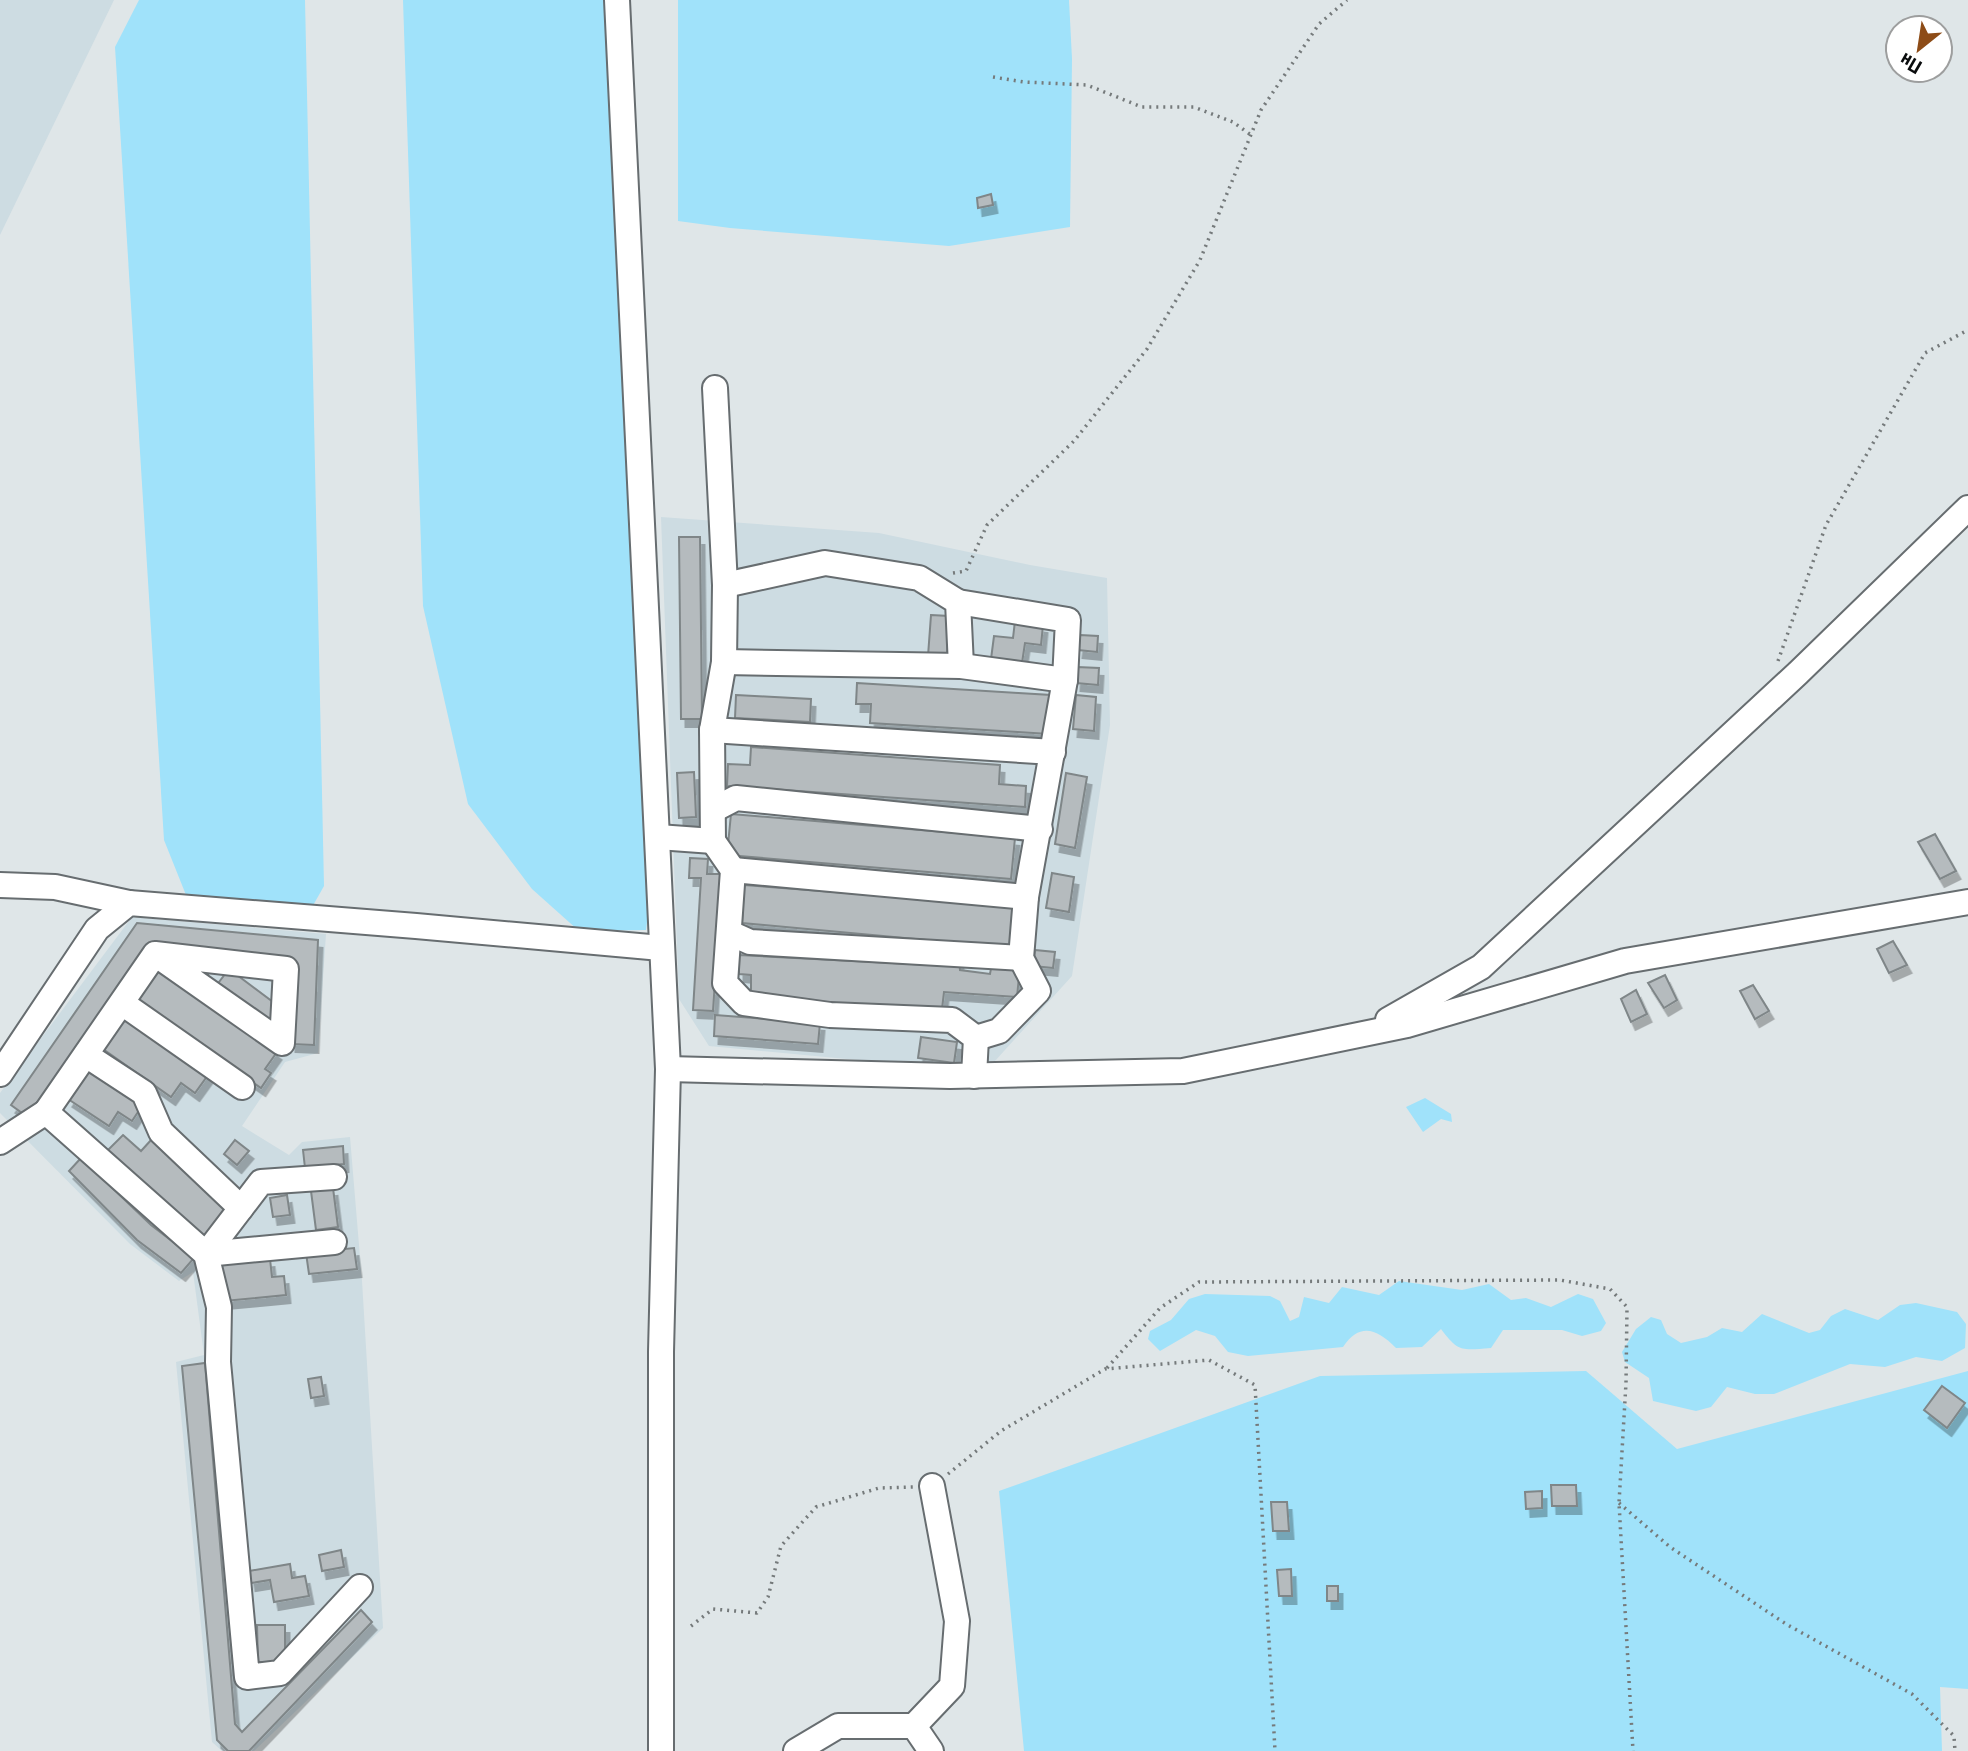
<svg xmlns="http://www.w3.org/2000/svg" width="1968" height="1751" font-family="'Roboto Condensed',sans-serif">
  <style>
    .built { fill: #cddce2 }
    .green { fill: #a0e2fa }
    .building { fill: #b5bbbe; stroke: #7f8688; stroke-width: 2; filter: url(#shadow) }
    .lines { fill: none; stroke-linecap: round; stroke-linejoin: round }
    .minor-casing { stroke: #676d70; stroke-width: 28 }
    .path { stroke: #757a7b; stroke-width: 3.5; stroke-dasharray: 2 5; stroke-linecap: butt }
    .minor { stroke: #fff; stroke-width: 24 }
  </style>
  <defs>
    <filter id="shadow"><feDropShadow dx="4.5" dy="8" stdDeviation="0" flood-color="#0004"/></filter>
  </defs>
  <rect width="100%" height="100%" fill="#dfe6e8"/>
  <g class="built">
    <path d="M0 0H114L0 235Z"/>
    <path d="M661 517 879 533 1030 565 1107 578 1110 725 1072 976 995 1061 953 1069 709 1046 679 999Z"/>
    <path d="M132 917 326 934 318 1053 285 1062 242 1126 289 1155 302 1142 350 1137 362 1281 383 1628 254 1751H222L212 1742 176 1362 204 1355 193 1272 179 1281 130 1244 0 1113V1093Z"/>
  </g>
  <g class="green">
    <path d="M139 0H305L324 886 311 909 188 900 164 840 115 47Z"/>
    <path d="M403 0H608L658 837 646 930 579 931 532 889 468 804 423 606Z"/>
    <path d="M678 0H1069L1072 59 1070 227 949 246 730 228 678 221Z"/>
    <path d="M1425 1098 1451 1114 1452 1122 1441 1119 1423 1132 1406 1107Z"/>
    <path d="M1399 1281 1462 1290 1489 1284 1511 1300 1526 1298 1551 1307 1578 1294 1593 1299 1606 1323 1601 1331 1582 1336 1562 1330H1503L1491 1348C1462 1350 1459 1353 1441 1329L1422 1347 1396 1348C1377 1329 1360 1322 1343 1347L1248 1356 1228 1352 1215 1336 1196 1330 1160 1351 1148 1339 1150 1331 1171 1320 1189 1299 1205 1294 1270 1296 1280 1301 1290 1321 1299 1317 1304 1297 1329 1303 1342 1287 1379 1295Z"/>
    <path d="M1916 1303 1957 1312 1966 1324 1965 1348 1942 1361 1916 1357 1885 1367 1850 1364 1774 1394H1755L1727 1387 1711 1407 1696 1411 1653 1401 1649 1378 1625 1362 1622 1352 1636 1329 1651 1317 1661 1320 1667 1334 1681 1343 1707 1337 1722 1328 1742 1332 1762 1314 1809 1333 1820 1330 1831 1316 1845 1309 1878 1320 1900 1305Z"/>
    <path d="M1586 1371 1677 1449 1968 1371V1689L1940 1687 1942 1751H1024L999 1491 1320 1376Z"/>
  </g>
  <g class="building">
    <path d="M991 194 993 205 978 208 977 198Z"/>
    <path d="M679 537H700L702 719H681Z"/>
    <path d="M931 615 949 616 947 658 928 656Z"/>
    <path d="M1015 621 1043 625 1041 645 1025 643 1022 663 991 659 994 636 1013 638Z"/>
    <path d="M1080 635 1098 636 1097 652 1078 650Z"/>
    <path d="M1077 667 1099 668 1098 685 1076 683Z"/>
    <path d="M857 683 1051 695 1049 734 870 723 871 704H856Z"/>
    <path d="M736 695 811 699 810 722 735 718Z"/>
    <path d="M1076 695 1096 697 1094 731 1073 729Z"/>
    <path d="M751 747 1000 765 999 784 1026 786 1025 807 727 786 728 764 750 765Z"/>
    <path d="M694 772 696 817 679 818 677 773Z"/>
    <path d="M1066 773 1087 777 1075 848 1055 844Z"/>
    <path d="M731 814 1015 838 1011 879 727 855Z"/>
    <path d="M1935 834 1956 871 1940 879 1918 842Z"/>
    <path d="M690 858 708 859 707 874H722L713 1011 693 1010 701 878H689Z"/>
    <path d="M1052 873 1074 877 1069 912 1046 908Z"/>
    <path d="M744 885 1017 906 1013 948 742 923Z"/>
    <path d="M137 923 318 940 314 1045 291 1044 295 961 149 945 29 1118 11 1105Z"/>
    <path d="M1893 941 1907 965 1889 973 1877 949Z"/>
    <path d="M1035 950 1055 952 1053 968 1033 966Z"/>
    <path d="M739 955 931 965 959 960 960 970 990 974 992 963 1020 966 1017 997 944 992 942 1009 846 1005 751 994V975L739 974Z"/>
    <path d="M157 968 277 1052 265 1069 271 1073 261 1088 135 1000Z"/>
    <path d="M229 969 281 1008 269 1025 216 986Z"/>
    <path d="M1665 975 1677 1000 1664 1008 1648 983Z"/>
    <path d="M1753 985 1769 1011 1755 1019 1740 991Z"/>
    <path d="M1636 990 1647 1014 1631 1022 1621 999Z"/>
    <path d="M715 1015 820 1023 818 1044 714 1036Z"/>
    <path d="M125 1017 208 1075 195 1093 181 1083 171 1097 103 1049Z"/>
    <path d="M921 1037 957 1042 954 1063 918 1058Z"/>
    <path d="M87 1070 142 1106 132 1121 118 1112 109 1126 68 1099Z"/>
    <path d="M123 1135 141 1151 152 1139 229 1209 202 1238 107 1151Z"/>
    <path d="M235 1140 249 1151 237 1165 224 1154Z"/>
    <path d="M343 1146 344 1164 305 1168 303 1150Z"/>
    <path d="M81 1158 151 1225 194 1258 181 1273 137 1240 69 1171Z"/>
    <path d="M333 1188 338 1227 316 1230 311 1191Z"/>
    <path d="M287 1195 290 1215 273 1217 270 1198Z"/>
    <path d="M354 1248 357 1269 309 1274 306 1253Z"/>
    <path d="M270 1259 272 1277 284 1276 286 1295 224 1301 221 1264Z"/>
    <path d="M205 1363 235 1724 242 1732 361 1610 372 1622 249 1751H228L217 1740 182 1366Z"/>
    <path d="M321 1377 324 1396 311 1398 308 1379Z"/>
    <path d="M1942 1386 1965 1403 1947 1428 1924 1410Z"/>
    <path d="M1551 1485H1576L1577 1506H1552Z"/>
    <path d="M1542 1491V1508L1526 1509 1525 1492Z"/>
    <path d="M1271 1502H1287L1289 1531H1273Z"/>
    <path d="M341 1550 344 1567 322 1571 319 1555Z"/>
    <path d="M290 1564 292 1578 305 1576 309 1596 274 1602 270 1580 251 1583 249 1571Z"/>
    <path d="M1291 1569 1292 1596H1279L1277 1570Z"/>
    <rect x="1327" y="1586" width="11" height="15"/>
    <path d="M257 1625H285V1662H258Z"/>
  </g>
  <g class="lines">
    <g class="minor-casing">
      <g id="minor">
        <path d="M617 0 668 1069 661 1352V1751"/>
        <path d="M715 388 725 585 724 662 712 730 713 841 733 870 725 983 744 1003 830 1015 952 1020 976 1038 974 1076"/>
        <path d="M725 585 825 563 919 578 958 602 961 666"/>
        <path d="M958 602 1068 620 1065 680 1026 897 1021 958 1038 991 999 1031 976 1038"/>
        <path d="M724 662 961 666 1065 680"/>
        <path d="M712 730 1053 752"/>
        <path d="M713 810 736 798 1040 829"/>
        <path d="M658 837 713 841"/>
        <path d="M733 870 1026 897"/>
        <path d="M0 885 55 887 129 903"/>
        <path d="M730 933 750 942 1021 958"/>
        <path d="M122 1003 242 1087"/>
        <path d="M1388 1020 1481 967 1798 673 1968 508"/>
        <path d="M86 1055 144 1093 161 1132 241 1208"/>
        <path d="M668 1069 950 1076 1183 1071 1407 1025 1625 961 1968 902"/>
        <path d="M0 1074 97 929 129 903 416 926 661 948"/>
        <path d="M46 1112 155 954 286 969 282 1043 155 954"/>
        <path d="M0 1142 46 1112 206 1254 219 1307 218 1362 247 1677 280 1673 360 1587"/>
        <path d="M206 1254 261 1182 334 1177"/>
        <path d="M206 1254 334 1242"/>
        <path d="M914 1726 931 1751"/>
        <path d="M796 1751 838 1726H914L952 1686 957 1621 932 1486"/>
      </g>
    </g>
    <g class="path">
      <path d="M993 77 1024 82 1087 85 1142 107H1194L1233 122 1251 135"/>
      <path d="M953 573 966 571 987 525 1074 441 1147 349 1200 260 1261 110 1319 24 1347 0"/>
      <path d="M1778 661 1826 525 1925 353 1968 330"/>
      <path d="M1107 1368 1160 1308 1199 1282 1560 1280 1610 1289 1627 1307 1626 1383 1619 1503 1633 1751"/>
      <path d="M948 1474 1001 1431 1105 1369 1209 1360 1255 1385 1275 1751"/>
      <path d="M1619 1503 1670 1547 1786 1624 1912 1694 1954 1736 1955 1751"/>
      <path d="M691 1626 713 1609 757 1613 768 1597 781 1546 816 1507 879 1488 913 1487"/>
    </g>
    <use href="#minor" class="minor"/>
  </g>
  <g transform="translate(1919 49) rotate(210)"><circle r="33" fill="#ffffff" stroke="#9d9e9e" stroke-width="2"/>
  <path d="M0-5L12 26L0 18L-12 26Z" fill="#8d4c17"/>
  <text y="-10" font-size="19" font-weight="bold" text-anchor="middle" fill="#0a0c0d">Пн</text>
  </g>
</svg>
